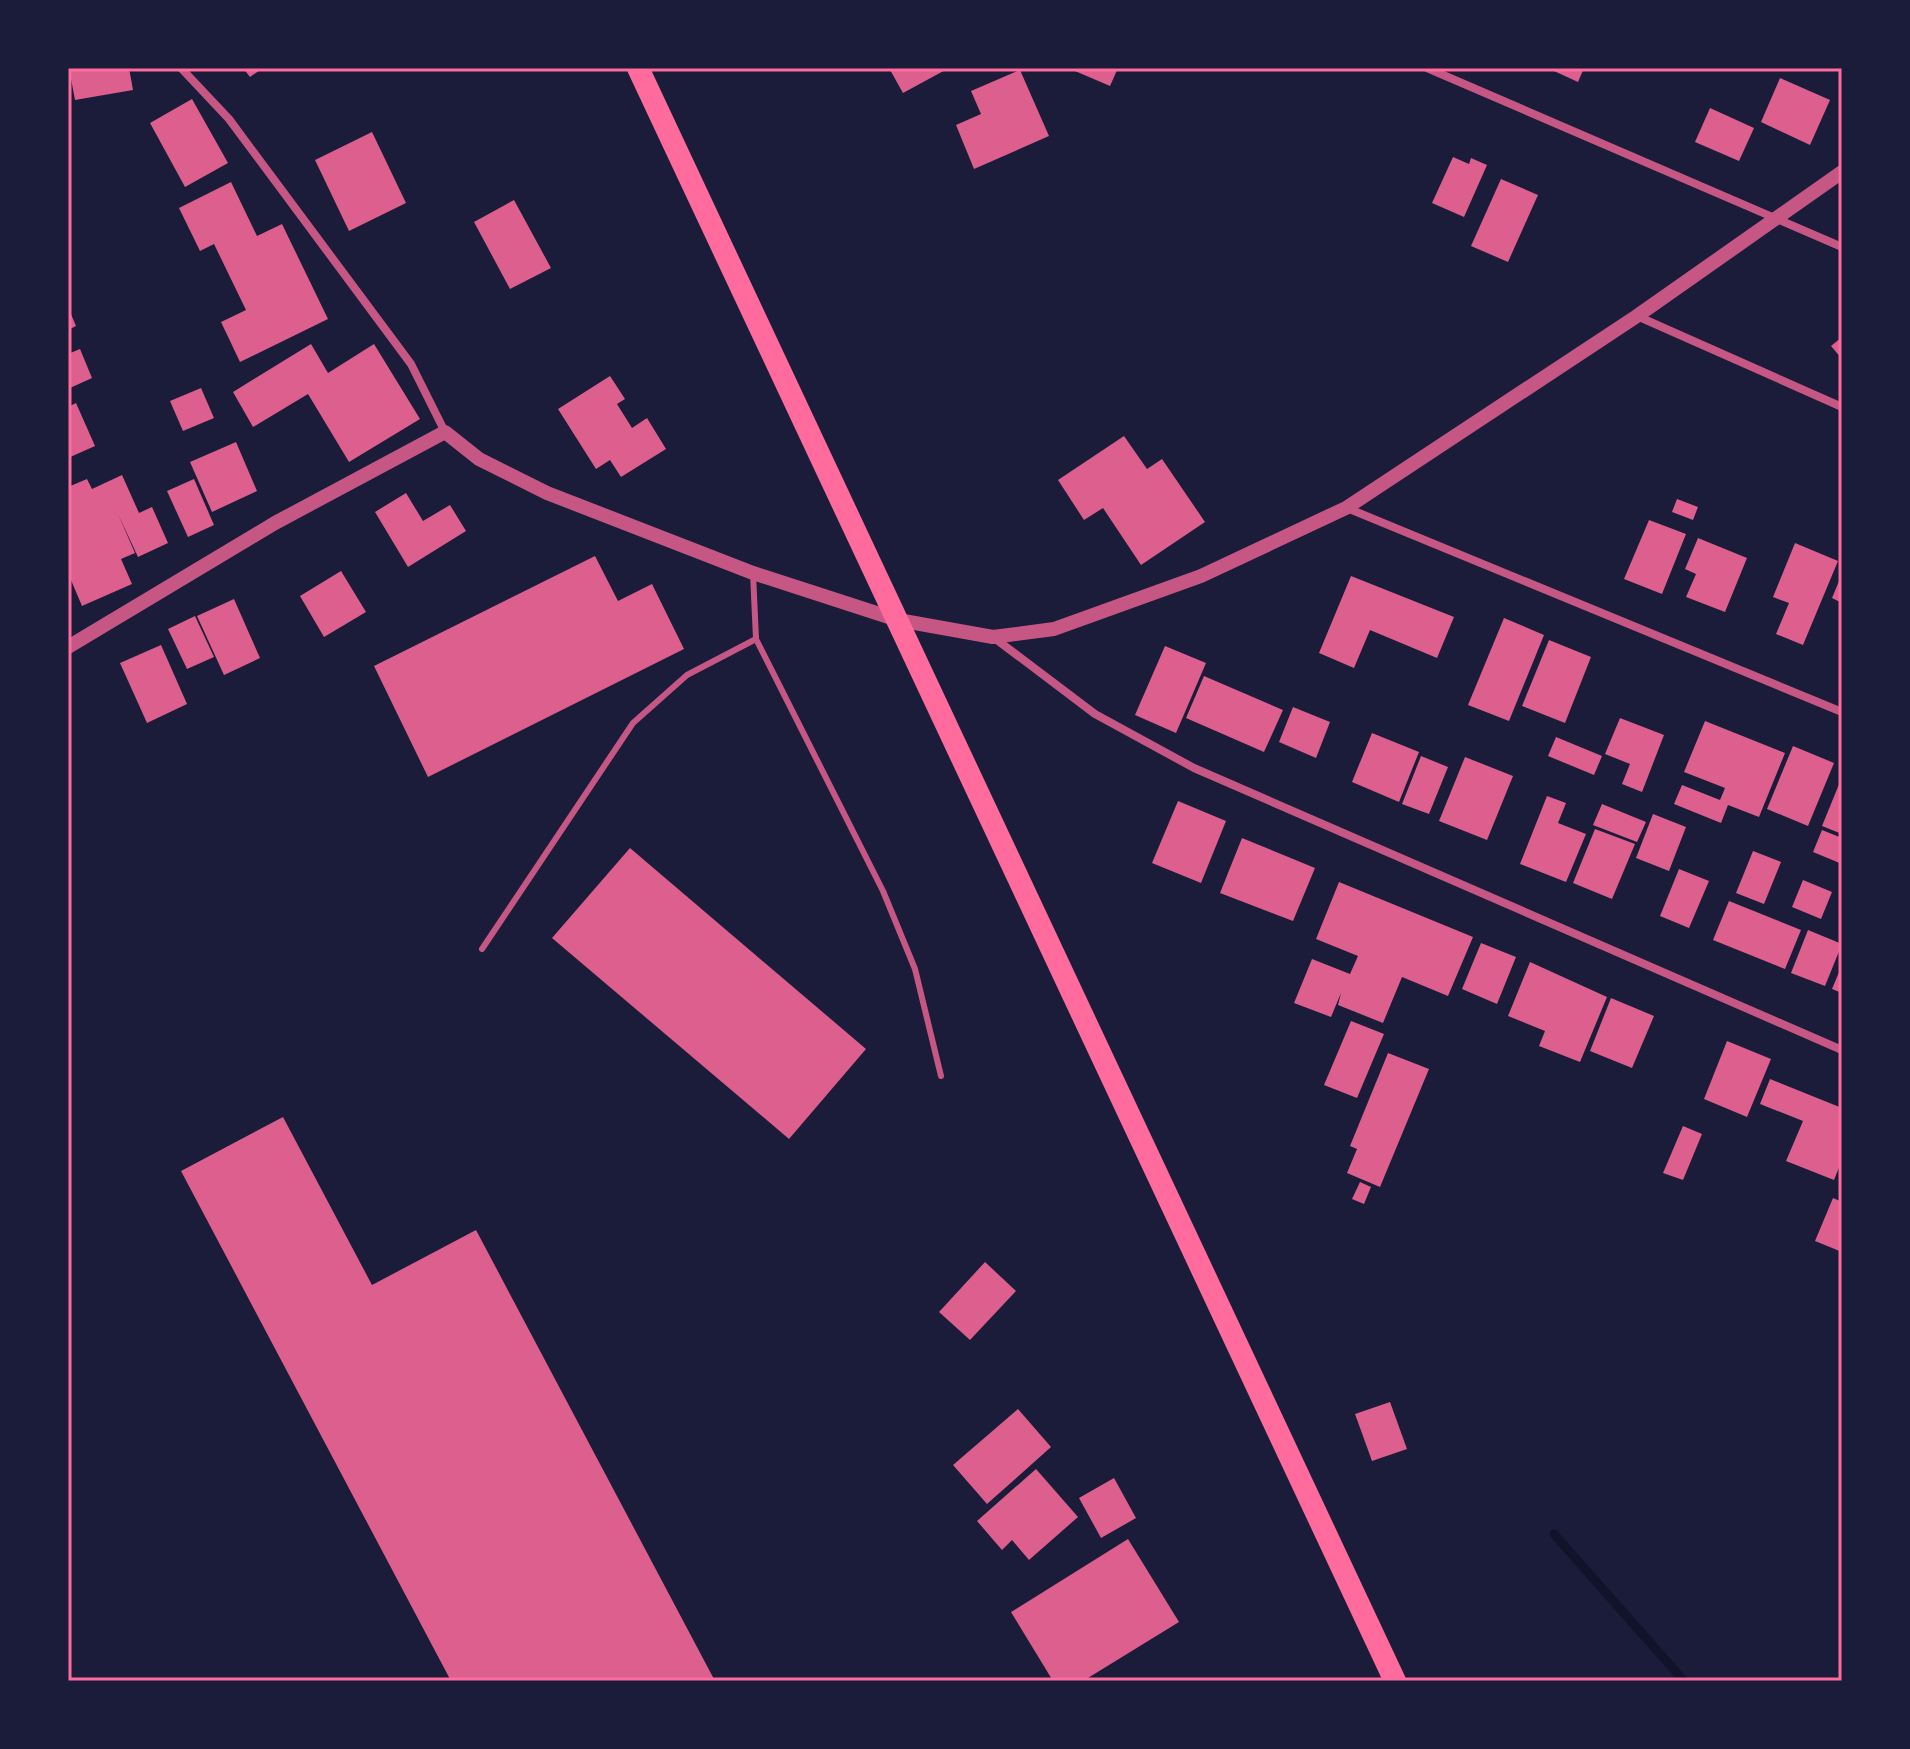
<svg xmlns="http://www.w3.org/2000/svg" width="1910" height="1749" font-family="'Varela Round',sans-serif">
  <style>
    .lines { fill: none; stroke-linecap: round; stroke-linejoin: round }
    .stream { stroke: #12122b; stroke-width: 9 }
    .building { fill: #dd5f8e }
    .service { stroke: #c65784; stroke-width: 6 }
    .minor { stroke: #c65784; stroke-width: 8 }
    .tertiary { stroke: #c65784; stroke-width: 14 }
    .trunk { stroke: #ff6b9d; stroke-width: 22 }
    .neatline { fill: none; stroke: #ff6b9d; stroke-width: 3 }
  </style>
  <rect width="100%" height="100%" fill="#1b1b3a"/>
  <g class="lines">
    <path class="stream" d="M1554 1534 1684 1681"/>
  </g>
  <g class="building">
    <path d="M69 68H129L133 90 75 100Z"/>
    <path d="M243 68H263L250 77Z"/>
    <path d="M889 68H949L903 93Z"/>
    <path d="M1068 68H1118L1110 86Z"/>
    <path d="M1556 68H1584L1578 82 1554 71Z"/>
    <path d="M1020 70 1049 136 974 169 956 125 981 114 971 91Z"/>
    <path d="M1780 78 1830 100 1810 145 1761 122Z"/>
    <path d="M192 99 228 163 185 187 150 123Z"/>
    <path d="M1710 108 1754 128 1739 161 1695 142Z"/>
    <path d="M372 132 406 203 349 231 315 160Z"/>
    <path d="M1453 157 1469 164 1471 158 1487 165 1464 217 1432 203Z"/>
    <path d="M1501 179 1538 195 1508 262 1471 246Z"/>
    <path d="M231 182 257 236 282 224 328 319 240 362 221 322 246 310 214 244 200 251 179 208Z"/>
    <path d="M514 200 551 268 510 289 474 222Z"/>
    <path d="M68 307 76 326 68 330Z"/>
    <path d="M1842 337V359L1831 346Z"/>
    <path d="M311 344 328 373 374 344 420 419 349 462 308 394 253 427 233 392Z"/>
    <path d="M80 349 92 378 70 388 68 354Z"/>
    <path d="M610 376 625 399 617 404 632 428 647 418 666 449 621 477 610 460 596 469 558 409Z"/>
    <path d="M201 388 214 418 183 431 170 401Z"/>
    <path d="M76 403 95 446 68 458V407Z"/>
    <path d="M1124 436 1147 469 1162 459 1205 522 1141 565 1103 508 1084 520 1058 480Z"/>
    <path d="M236 442 257 491 212 512 190 462Z"/>
    <path d="M122 475 139 513 152 507 168 543 138 557 118 514 135 553 121 559 132 584 82 606 68 573V487L87 479 92 489Z"/>
    <path d="M194 479 214 525 188 537 167 491Z"/>
    <path d="M406 493 423 521 450 505 466 531 408 567 375 512Z"/>
    <path d="M1677 499 1698 507 1693 520 1672 512Z"/>
    <path d="M1649 520 1686 534 1662 594 1624 579Z"/>
    <path d="M1698 538 1747 558 1725 612 1686 597 1696 574 1685 569Z"/>
    <path d="M1795 543 1838 561 1803 645 1776 634 1789 603 1773 597Z"/>
    <path d="M595 556 618 601 652 584 684 649 428 777 374 666Z"/>
    <path d="M341 571 366 612 324 637 300 596Z"/>
    <path d="M1842 574V603L1832 598Z"/>
    <path d="M1351 576 1454 617 1437 658 1370 630 1354 668 1319 653Z"/>
    <path d="M234 599 260 658 224 675 197 616Z"/>
    <path d="M195 616 214 657 187 669 168 629Z"/>
    <path d="M1504 618 1544 635 1509 721 1468 705Z"/>
    <path d="M1549 640 1591 657 1565 723 1522 706Z"/>
    <path d="M161 645 187 704 147 723 120 663Z"/>
    <path d="M1165 646 1206 663 1176 733 1135 715Z"/>
    <path d="M1204 676 1283 710 1264 752 1186 718Z"/>
    <path d="M1293 707 1330 722 1316 758 1279 742Z"/>
    <path d="M1620 718 1664 735 1642 792 1622 784 1630 764 1605 754Z"/>
    <path d="M1705 721 1785 753 1759 817 1728 805 1721 823 1674 804 1682 785 1720 800 1725 788 1684 772Z"/>
    <path d="M1372 733 1419 752 1399 802 1352 782Z"/>
    <path d="M1556 737 1602 756 1594 775 1548 756Z"/>
    <path d="M1793 746 1834 763 1808 826 1767 809Z"/>
    <path d="M1421 756 1448 767 1429 814 1402 804Z"/>
    <path d="M1465 757 1513 776 1487 840 1439 821Z"/>
    <path d="M1842 777V834L1822 826Z"/>
    <path d="M1547 796 1566 803 1558 823 1586 834 1566 882 1520 864Z"/>
    <path d="M1178 801 1226 821 1201 883 1152 863Z"/>
    <path d="M1602 804 1646 822 1637 842 1593 825Z"/>
    <path d="M1653 814 1686 827 1669 871 1636 858Z"/>
    <path d="M1595 829 1635 844 1612 899 1573 883Z"/>
    <path d="M1822 830 1842 838V864L1813 852Z"/>
    <path d="M1242 838 1315 868 1293 921 1220 893Z"/>
    <path d="M630 848 866 1049 789 1139 552 938Z"/>
    <path d="M1753 851 1781 862 1764 904 1736 893Z"/>
    <path d="M1679 869 1709 881 1689 928 1660 916Z"/>
    <path d="M1803 880 1832 892 1821 919 1792 907Z"/>
    <path d="M1339 882 1473 937 1448 996 1402 977 1383 1023 1338 1005 1341 993 1331 1017 1294 1003 1312 959 1350 974 1358 956 1316 939Z"/>
    <path d="M1729 901 1801 930 1785 969 1713 940Z"/>
    <path d="M1808 930 1842 944 1825 986 1791 973Z"/>
    <path d="M1481 943 1516 957 1497 1004 1462 989Z"/>
    <path d="M1530 962 1607 997 1580 1062 1539 1046 1545 1031 1508 1016Z"/>
    <path d="M1842 965V993L1832 989Z"/>
    <path d="M1611 998 1654 1016 1632 1068 1590 1051Z"/>
    <path d="M1351 1021 1384 1034 1357 1098 1324 1085Z"/>
    <path d="M1727 1041 1771 1059 1747 1117 1704 1099Z"/>
    <path d="M1388 1053 1429 1069 1380 1187 1347 1173 1357 1149 1350 1146Z"/>
    <path d="M1770 1079 1842 1108V1160L1834 1180 1786 1161 1803 1121 1760 1104Z"/>
    <path d="M283 1117 372 1285 476 1230 715 1681H451L181 1171Z"/>
    <path d="M1683 1126 1702 1134 1683 1180 1663 1173Z"/>
    <path d="M1360 1182 1371 1187 1364 1204 1352 1199Z"/>
    <path d="M1833 1198 1842 1202V1252L1815 1241Z"/>
    <path d="M985 1262 1016 1291 970 1340 939 1312Z"/>
    <path d="M1390 1402 1407 1449 1372 1461 1355 1414Z"/>
    <path d="M1018 1409 1051 1447 987 1504 953 1465Z"/>
    <path d="M1036 1469 1078 1517 1029 1560 1012 1540 1002 1550 977 1521Z"/>
    <path d="M1114 1478 1136 1518 1101 1538 1079 1498Z"/>
    <path d="M1128 1539 1179 1622 1083 1681H1053L1011 1612Z"/>
  </g>
  <g class="lines">
    <g class="service">
      <path d="M756 639 883 891 915 969 941 1076"/>
      <path d="M482 949 633 723 687 675 756 639 753 573"/>
    </g>
    <g class="minor">
      <path d="M181 68 229 119 411 364 445 432"/>
      <path d="M1427 68 1842 247"/>
      <path d="M1637 316 1842 407"/>
      <path d="M1347 508 1842 712"/>
      <path d="M993 637 1095 714 1194 768 1842 1050"/>
    </g>
    <path class="tertiary" d="M68 647 275 523 445 432 479 459 547 493 753 573 898 620 993 637 1054 629 1201 576 1346 508 1637 316 1842 172"/>
    <path class="trunk" d="M638 68 1395 1681"/>
  </g>
  <rect width="1910" height="1749" fill="none" stroke="#1b1b3a" stroke-width="140"/>
  <rect x="70" y="70" width="1770" height="1609" class="neatline"/>
</svg>
